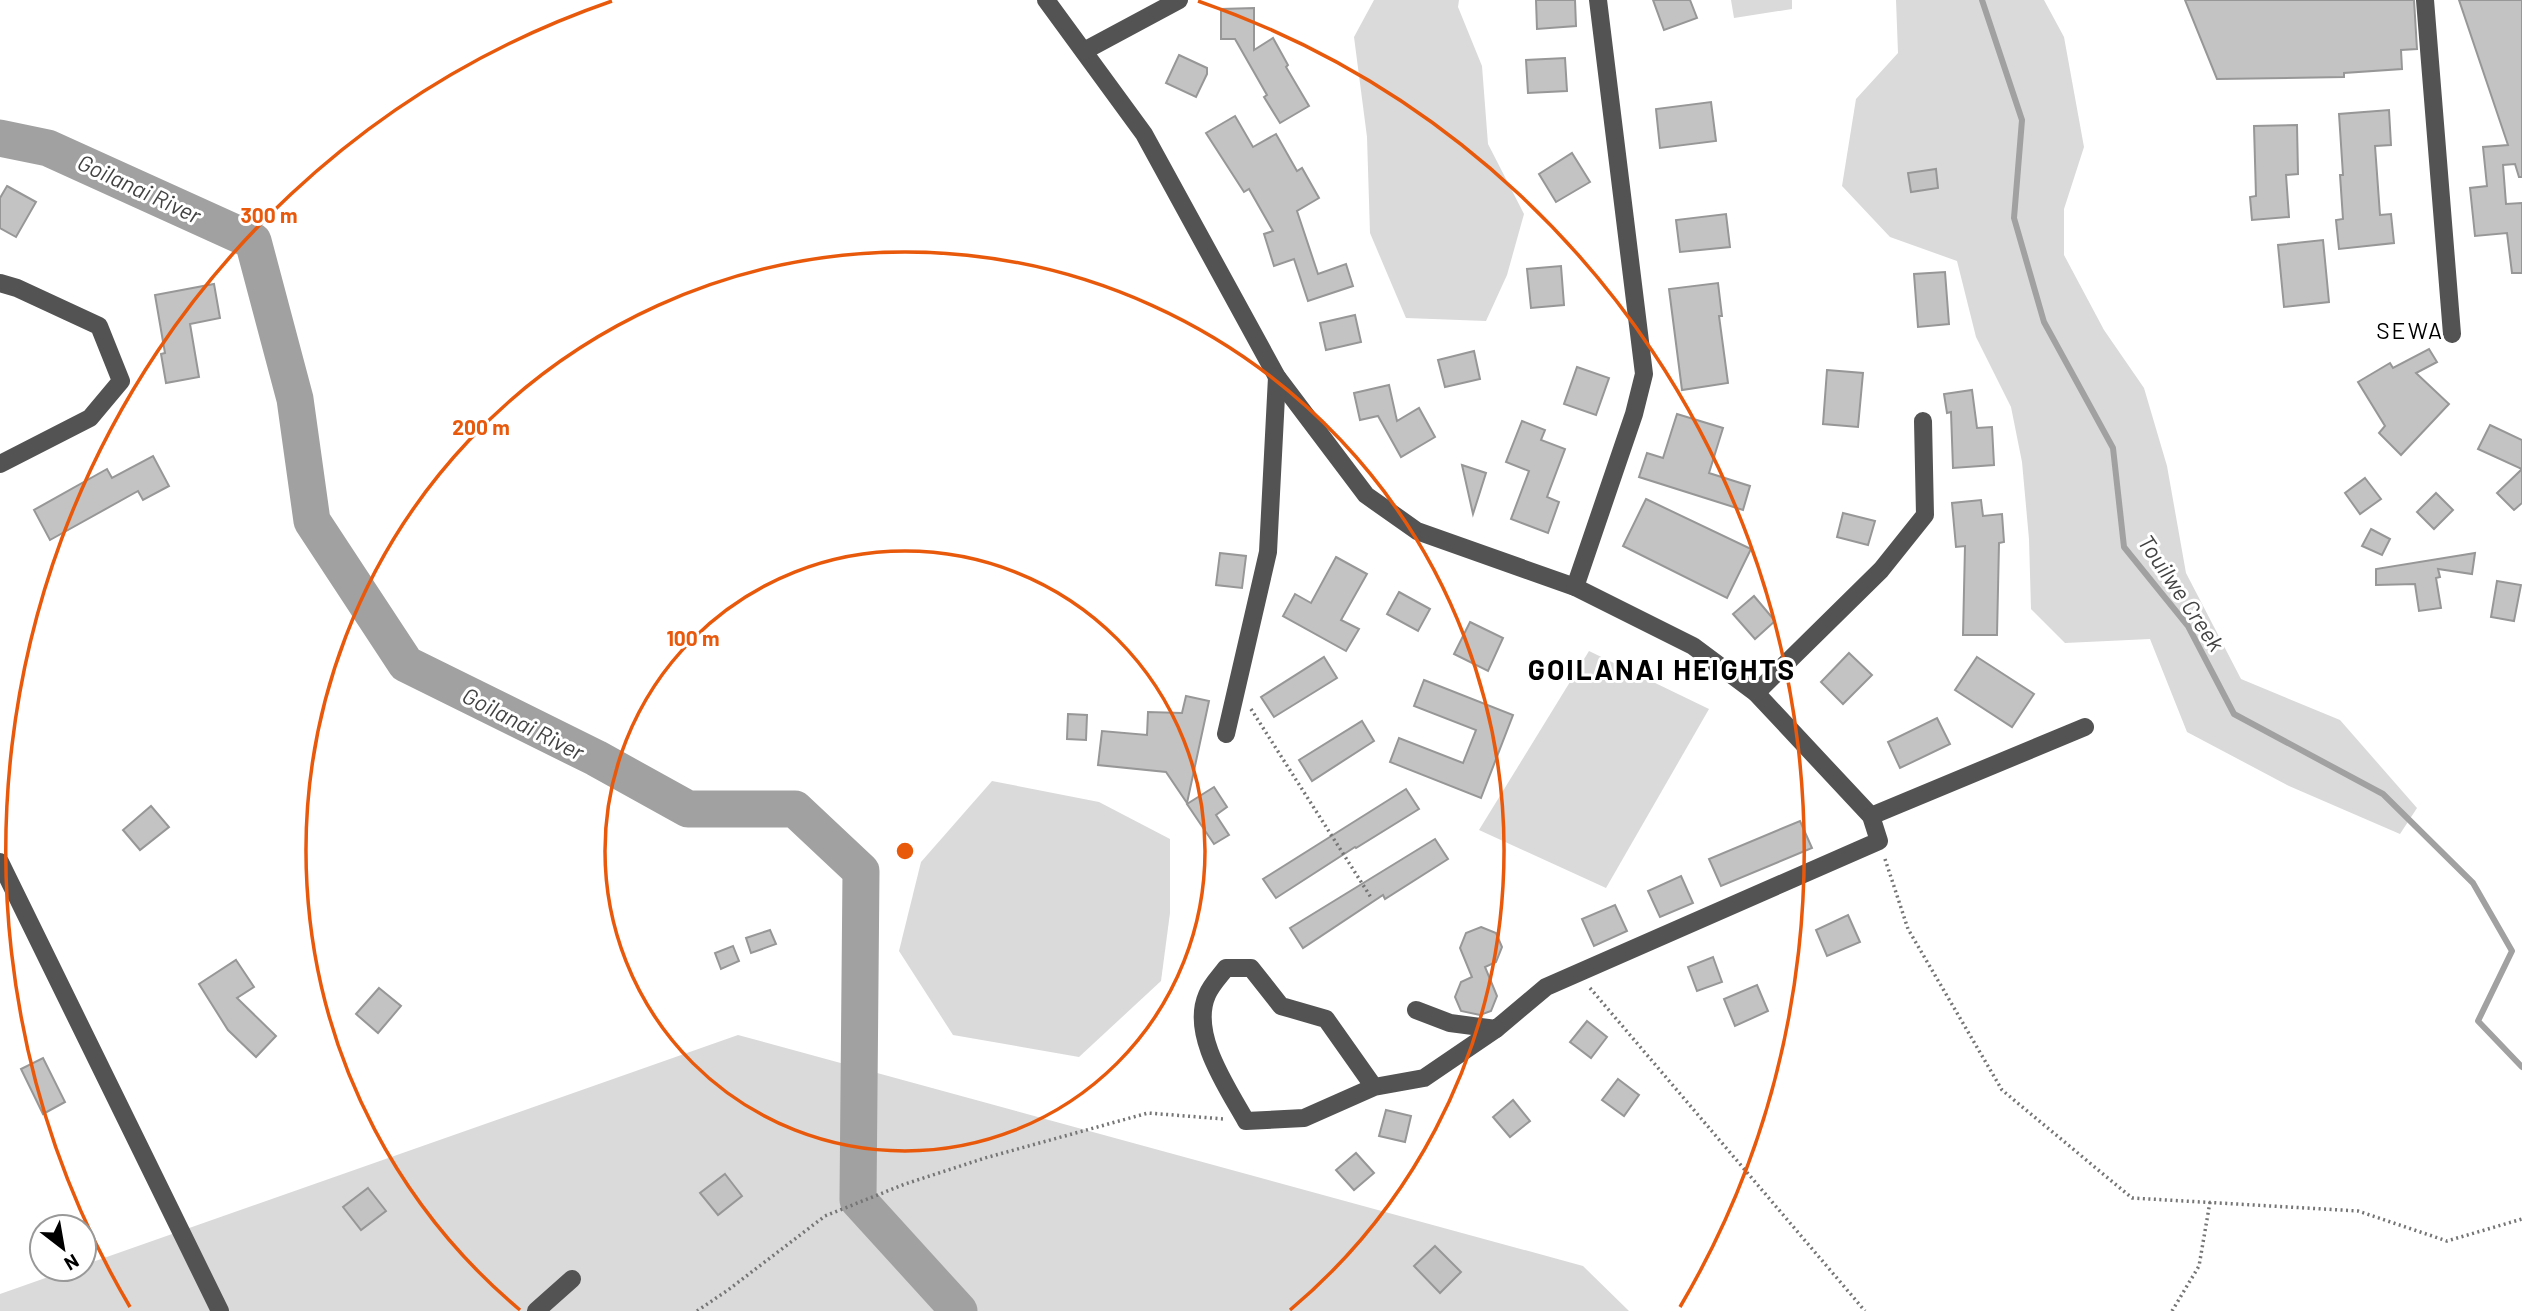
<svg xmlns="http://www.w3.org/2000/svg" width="2522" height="1311" font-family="Barlow,sans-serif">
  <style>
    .green { fill: #dadada }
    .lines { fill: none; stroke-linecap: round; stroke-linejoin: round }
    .stream { stroke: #a1a1a1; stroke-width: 6 }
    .river { stroke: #a1a1a1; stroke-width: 37 }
    .building { fill: #c3c3c3; stroke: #979797; stroke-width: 2 }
    .path { stroke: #757575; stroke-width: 3.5; stroke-dasharray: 2 3.5; stroke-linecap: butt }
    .minor { stroke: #535353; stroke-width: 18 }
    .ring { fill: none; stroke: #e8590c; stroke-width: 3.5 }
    .labels { text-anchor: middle; stroke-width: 6; stroke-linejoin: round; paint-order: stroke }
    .water-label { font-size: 23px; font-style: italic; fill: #424242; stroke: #fff }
    .neighbourhood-label { font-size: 23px; letter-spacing: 2px; fill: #000; stroke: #fff }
    .district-label { font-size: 28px; font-weight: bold; letter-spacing: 2px; fill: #000; stroke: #fff }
    .centre { fill: #e8590c; stroke: #fff; stroke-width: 3.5 }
    .ring-label { font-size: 21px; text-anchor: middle; font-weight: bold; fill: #e8590c; stroke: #fff; stroke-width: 6; stroke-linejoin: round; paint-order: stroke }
  </style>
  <rect width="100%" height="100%" fill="#fff"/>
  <g class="green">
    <path d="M1374 0H1459L1458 7 1482 66 1488 144 1524 214 1507 275 1486 321 1406 318 1370 233 1367 137 1354 37Z"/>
    <path d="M1731 0H1792V9L1734 18Z"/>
    <path d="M1896 0H2044L2064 37 2084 147 2064 209V255L2104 330 2144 388 2167 466 2186 573 2241 679 2340 720 2417 808 2400 834 2289 786 2187 732 2150 639 2065 643 2031 609 2029 539 2022 462 2011 407 1976 337 1957 261 1890 237 1842 186 1856 99 1898 53Z"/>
    <path d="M1589 651 1709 709 1606 888 1479 830Z"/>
    <path d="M992 781 1099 802 1170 839V913L1161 981 1079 1057 953 1035 899 951 921 862Z"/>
    <path d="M738 1035 1583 1266 1629 1311H0V1294L71 1269H84V1265Z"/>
  </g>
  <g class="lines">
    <path class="stream" d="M1982 0 2022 120 2014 218 2044 322 2113 448 2124 547 2188 626 2234 714 2383 794 2473 883 2512 951 2478 1021 2522 1067"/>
    <path class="river" d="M0 138 48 148 253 241 295 399 312 521 406 664 596 758 688 809H795L861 871 858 1200 959 1311"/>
  </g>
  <g class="building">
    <path d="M1536 0H1575L1576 26 1537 29Z"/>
    <path d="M1653 0H1690L1697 18 1664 30Z"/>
    <path d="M2185 0H2414L2417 49 2401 50 2402 69 2344 73V77L2217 79Z"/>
    <path d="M2459 0H2522V177H2519L2515 164 2503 165 2506 204 2522 203V273H2512L2507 233 2475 236 2470 188 2487 186 2483 147 2508 145Z"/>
    <path d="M1254 8V50L1273 38 1288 65 1286 67 1309 106 1280 123 1264 97 1267 95 1235 39H1221V9Z"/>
    <path d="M1179 55 1207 68V74L1196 97 1166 83Z"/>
    <path d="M1565 58 1567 91 1528 93 1526 60Z"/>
    <path d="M1711 102 1716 141 1660 148 1656 109Z"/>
    <path d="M2389 110 2391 145 2375 146 2380 215 2391 214 2394 243 2339 249 2336 220 2343 219 2340 175H2343L2339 114Z"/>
    <path d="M1235 116 1253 147 1276 134 1297 171 1302 168 1319 198 1297 211 1318 274 1346 264 1353 286 1308 301 1294 259 1274 266 1264 234 1273 231 1249 189 1244 192 1206 133Z"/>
    <path d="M2297 125 2298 174 2286 175 2289 217 2252 220 2250 197 2256 196 2254 126Z"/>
    <path d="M1572 153 1590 182 1556 202 1539 174Z"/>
    <path d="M1936 169 1938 188 1911 192 1908 173Z"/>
    <path d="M7 186 36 202 16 237 0 228V198Z"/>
    <path d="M1726 214 1730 247 1680 252 1676 220Z"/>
    <path d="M2323 240 2329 302 2284 307 2278 245Z"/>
    <path d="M1561 266 1564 305 1531 308 1527 269Z"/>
    <path d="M1945 272 1949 324 1918 327 1914 274Z"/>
    <path d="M1718 283 1722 316H1719L1728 383 1682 390 1669 289Z"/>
    <path d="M214 284 220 318 190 324 199 377 166 383 161 354 165 353 155 295Z"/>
    <path d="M1355 315 1361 342 1326 350 1320 323Z"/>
    <path d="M2429 349 2437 362 2416 373 2449 404 2401 455 2379 433 2385 426 2358 382 2390 363 2393 368Z"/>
    <path d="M1474 351 1480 379 1445 387 1438 360Z"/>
    <path d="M1577 367 1609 378 1596 415 1564 404Z"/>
    <path d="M1827 370 1863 373 1858 427 1823 424Z"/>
    <path d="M1389 385 1397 421 1419 408 1435 437 1401 457 1378 416 1360 420 1354 393Z"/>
    <path d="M1972 390 1977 428 1992 427 1994 465 1953 468 1951 412 1947 413 1944 394Z"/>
    <path d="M1677 414 1723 428 1709 473 1750 486 1743 510 1639 477 1647 453 1663 458Z"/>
    <path d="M1522 421 1545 430 1541 440 1565 449 1547 497 1559 502 1548 533 1511 519 1529 471 1506 462Z"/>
    <path d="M2490 425 2522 440V503L2514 510 2497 493 2522 469 2478 449Z"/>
    <path d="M153 456 169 486 143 500 138 491 50 540 34 510 107 469 112 478Z"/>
    <path d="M1462 465 1486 473 1473 514Z"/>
    <path d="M2365 478 2381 499 2360 514 2345 493Z"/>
    <path d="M2436 493 2453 510 2434 529 2417 512Z"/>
    <path d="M1646 499 1751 549 1727 598 1623 546Z"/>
    <path d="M1981 500 1983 516 2002 514 2004 542 1999 543 1997 635H1963L1965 546 1956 547 1952 503Z"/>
    <path d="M1843 513 1875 521 1868 545 1837 537Z"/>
    <path d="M2371 529 2390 539 2382 555 2362 546Z"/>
    <path d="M1220 553 1246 556 1242 588 1216 585Z"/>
    <path d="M2475 553 2472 574 2438 569 2440 577 2436 578 2441 608 2419 611 2415 584 2376 585V569Z"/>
    <path d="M1336 557 1367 574 1341 620 1359 629 1346 651 1283 616 1295 594 1311 603Z"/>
    <path d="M2497 581 2521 585 2514 621 2491 617Z"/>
    <path d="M1399 592 1430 609 1418 631 1387 614Z"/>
    <path d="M1754 596 1775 621 1755 639 1733 614Z"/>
    <path d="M1470 622 1503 638 1488 671 1454 654Z"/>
    <path d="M1849 653 1872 675 1843 704 1821 682Z"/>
    <path d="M1324 657 1337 678 1274 717 1261 697Z"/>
    <path d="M1977 657 2034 694 2012 727 1955 690Z"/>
    <path d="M1424 680 1513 715 1481 798 1390 762 1399 738 1463 763 1476 730 1414 706Z"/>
    <path d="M1186 696 1209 701 1187 803 1166 772 1098 765 1102 731 1147 735 1148 712 1182 713Z"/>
    <path d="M1068 714 1087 715 1086 740 1067 739Z"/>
    <path d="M1937 718 1950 744 1900 768 1888 742Z"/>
    <path d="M1362 721 1374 741 1312 781 1299 760Z"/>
    <path d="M1214 787 1227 807 1216 815 1229 835 1214 844 1187 804Z"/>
    <path d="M1406 789 1419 809 1356 848 1355 847 1276 898 1263 879Z"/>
    <path d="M151 806 169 827 140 850 123 830Z"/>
    <path d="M1800 821 1812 848 1721 886 1709 859Z"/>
    <path d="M1435 839 1448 859 1385 899 1383 895 1303 948 1290 928Z"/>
    <path d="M1681 876 1693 903 1660 917 1648 891Z"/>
    <path d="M1615 905 1627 931 1594 946 1582 919Z"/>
    <path d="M1848 915 1860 942 1827 956 1816 930Z"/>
    <path d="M1481 927 1496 933 1502 947 1496 962 1485 967 1497 996 1491 1011 1480 1015 1461 1011 1455 997 1461 982 1472 977 1460 948 1466 933Z"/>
    <path d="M770 930 776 944 751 953 746 938Z"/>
    <path d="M733 946 739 961 721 969 715 953Z"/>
    <path d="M1713 957 1722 982 1697 991 1688 967Z"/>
    <path d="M236 960 254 987 237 998 276 1036 256 1057 228 1030 199 984Z"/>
    <path d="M1757 985 1768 1011 1735 1026 1724 999Z"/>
    <path d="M379 988 401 1006 378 1033 356 1014Z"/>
    <path d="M1587 1021 1607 1037 1591 1058 1570 1042Z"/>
    <path d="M43 1058 65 1102 43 1114 21 1069Z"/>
    <path d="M1618 1079 1639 1095 1624 1116 1602 1100Z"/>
    <path d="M1513 1100 1530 1121 1510 1137 1493 1117Z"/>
    <path d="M1386 1110 1411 1116 1405 1142 1379 1136Z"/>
    <path d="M1356 1153 1374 1173 1354 1190 1336 1170Z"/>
    <path d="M725 1174 742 1196 718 1215 700 1193Z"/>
    <path d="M368 1188 386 1211 361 1230 343 1207Z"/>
    <path d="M1435 1246 1461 1272 1440 1293 1414 1266Z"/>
  </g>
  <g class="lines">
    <g class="path">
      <path d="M1251 709 1372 899"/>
      <path d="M1885 859 1908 929 2002 1090 2132 1198 2358 1211 2447 1241 2522 1219"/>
      <path d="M1590 988 1865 1311"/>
      <path d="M697 1311 728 1290 825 1216 905 1184 985 1158 1148 1113 1224 1119"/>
      <path d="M2172 1311 2199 1266 2210 1202"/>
    </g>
    <g class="minor">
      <path d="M1046 0 1144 134 1277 377 1366 495 1417 531 1575 587 1693 646 1756 693 1871 816 1879 841 1546 987 1496 1029 1450 1023 1416 1010"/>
      <path d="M2425 0 2452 334"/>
      <path d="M1084 51 1179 0"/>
      <path d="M0 283 17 288 99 326 121 381 90 418 0 464"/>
      <path d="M1575 587 1634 414 1644 374 1598 0"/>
      <path d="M1756 693 1881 570 1925 515 1923 421"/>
      <path d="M1226 734 1268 552 1277 377"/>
      <path d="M1871 816 2085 727"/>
      <path d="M0 862 220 1311"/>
      <path d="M1374 1087 1326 1019 1281 1006 1251 968H1226C1220 976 1211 985 1207 995 1190 1034 1227 1087 1246 1121L1304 1118 1374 1087 1424 1078 1496 1029"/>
      <path d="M536 1311 572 1279"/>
    </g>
  </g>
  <g class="ring">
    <circle cx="905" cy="851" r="300"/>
    <path d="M520 1310A599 599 0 1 1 1290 1310"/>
    <path d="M130 1307A899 899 0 0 1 612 1M1198 1A899 899 0 0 1 1680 1307"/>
  </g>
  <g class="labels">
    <g class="water-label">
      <text transform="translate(139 189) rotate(25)" y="8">Goilanai River</text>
      <text transform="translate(2181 593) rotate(56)" y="8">Touilwe Creek</text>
      <text transform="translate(523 724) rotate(27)" y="8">Goilanai River</text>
    </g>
    <g class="neighbourhood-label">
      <text x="2410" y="339">SEWA</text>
    </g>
    <g class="district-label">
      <text x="1662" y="680">GOILANAI HEIGHTS</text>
    </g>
  </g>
  <circle cx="905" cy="851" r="10" class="centre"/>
  <g class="ring-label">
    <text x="269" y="223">300 m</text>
    <text x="481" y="435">200 m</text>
    <text x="693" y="646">100 m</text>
  </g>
  <g transform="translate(63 1248) rotate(149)"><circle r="33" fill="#ffffff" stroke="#999999" stroke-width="2"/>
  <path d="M0-5L12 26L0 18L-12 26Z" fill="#000000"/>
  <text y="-10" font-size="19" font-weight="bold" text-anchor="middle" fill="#000000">N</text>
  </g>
</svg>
